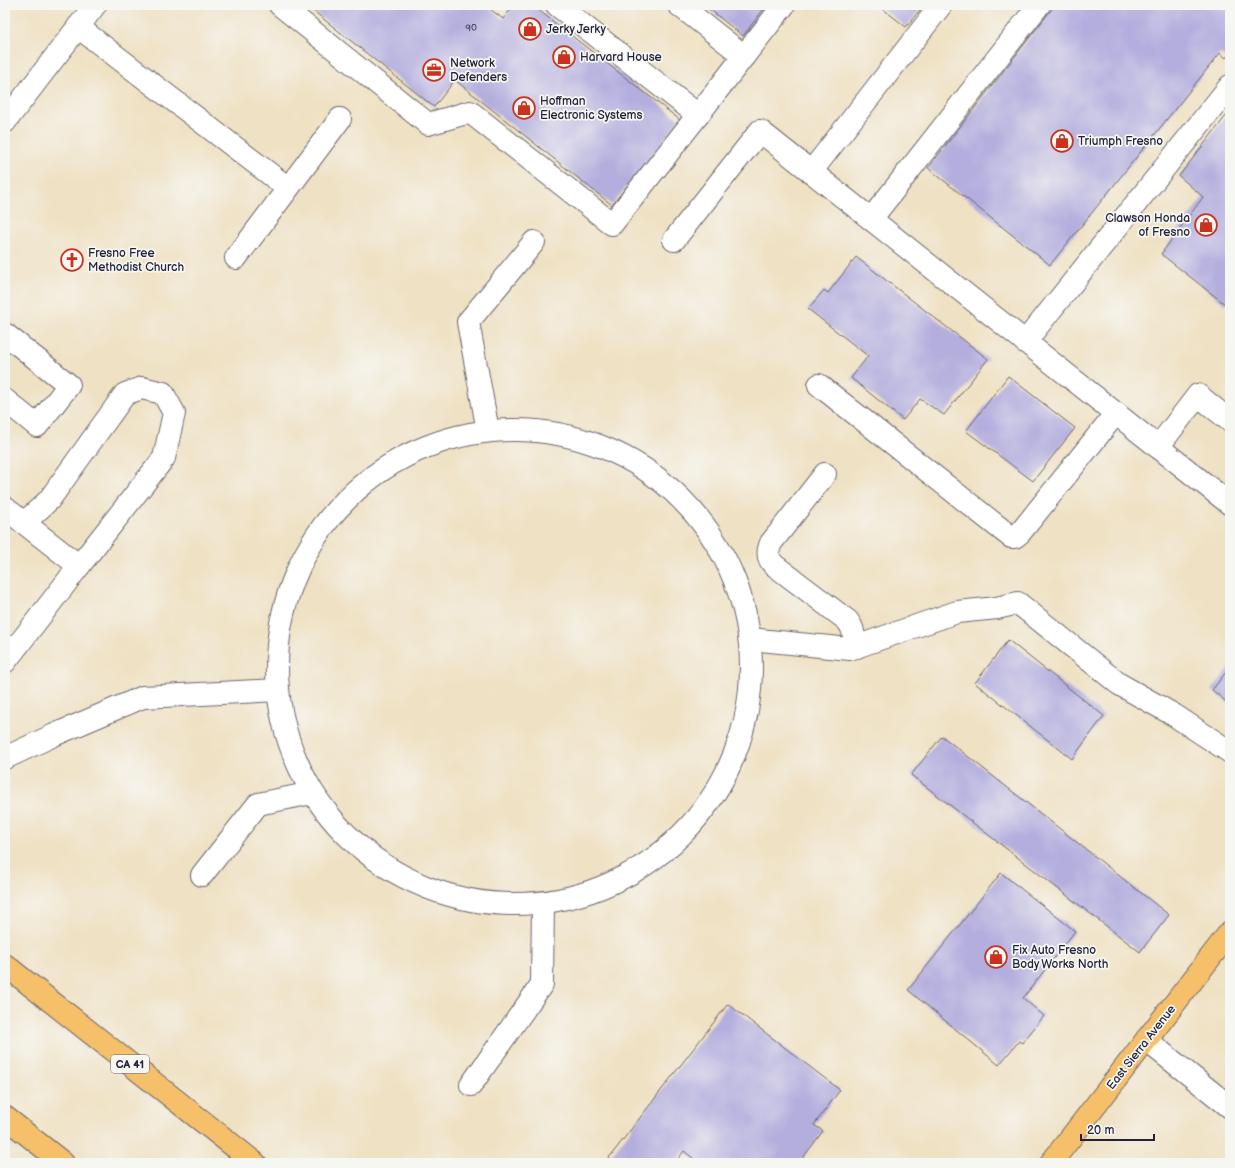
<svg xmlns="http://www.w3.org/2000/svg" width="1235" height="1168" font-family="'Balsamiq Sans',sans-serif">
  <style>
    .building { fill: #b4aede }
    .lines { fill: none; stroke-linecap: round; stroke-linejoin: round }
    .minor-casing { stroke: #6a656b; stroke-width: 24 }
    .major-casing { stroke: #6a656b; stroke-width: 24 }
    .highway-casing { stroke: #6a656b; stroke-width: 24 }
    .minor { stroke: #fff; stroke-width: 22 }
    .major { stroke: #f6c06b; stroke-width: 22 }
    .highway { stroke: #f6c06b; stroke-width: 22 }
    .labels { text-anchor: middle; stroke-width: 3.5; stroke-linejoin: round; paint-order: stroke }
    .number-label { font-size: 10px; fill: #464564 }
    .shield { fill: #f6f6f2; stroke: #626272; stroke-width: 1 }
    .shield-label { font-size: 11px; font-weight: bold; fill: #22223b }
    .poi-label { font-size: 12px; fill: #22223b; stroke: #f6f6f2; text-anchor: start }
    .street-label { font-size: 12px; fill: #22223b; stroke: #f6f6f2 }
  </style>
  <rect width="100%" height="100%" fill="#f6f6f2"/>
  <filter id="ink" filterUnits="userSpaceOnUse"><feTurbulence type="fractalNoise" baseFrequency=".025" numOctaves="2"/><feDisplacementMap in="SourceGraphic" scale="8" xChannelSelector="R" yChannelSelector="G"/><feConvolveMatrix kernelMatrix="1 2 1 2 8 2 1 2 1" color-interpolation-filters="sRGB"/></filter>
  <filter id="wash" filterUnits="userSpaceOnUse"><feTurbulence type="fractalNoise" baseFrequency=".012" numOctaves="4" result="noise"/><feDisplacementMap in="SourceGraphic" scale="16" xChannelSelector="R" yChannelSelector="G"/><feGaussianBlur stdDeviation="0.9" result="paint"/><feColorMatrix in="noise" values="0 0 0 0 0 0 0 0 0 0 0 0 0 0 0 0 0 1.4 0 .05"/><feComposite in="paint" operator="in"/></filter>
  <g filter="url(#wash)">
    <rect width="100%" height="100%" fill="#efe1c3"/>
    <g id="blocks">
      <g class="building">
        <path d="M306 5H485L503 19 514 5H532L680 120 612 205 455 80 434 107Z"/>
        <path d="M704 5H767L743 36Z"/>
        <path d="M878 5H924L906 27Z"/>
        <path d="M1055 5H1222L1230 11V53L1226 58 1220 53 1050 265 928 168Z"/>
        <path d="M1230 111V299L1226 305 1161 254 1203 197 1179 176Z"/>
        <path d="M856 257 988 359 944 415 920 399 903 420 851 378 868 356 808 309 824 290 828 293Z"/>
        <path d="M1008 376 1075 428 1033 481 966 431Z"/>
        <path d="M1008 640 1104 716 1072 759 975 683Z"/>
        <path d="M1230 667V705L1212 690Z"/>
        <path d="M942 736 1169 915 1140 952 911 775Z"/>
        <path d="M1001 873 1075 931 1023 998 1044 1016 1022 1043 1019 1041 999 1065 908 990Z"/>
        <path d="M728 1004 840 1090 814 1125 823 1131 799 1163H699L684 1151 675 1163H605Z"/>
      </g>
    </g>
  </g>
  <g filter="url(#ink)">
    <use href="#blocks" fill-opacity="0" stroke="#6a656b" stroke-width="1"/>
    <g class="lines">
      <g class="minor-casing">
        <g id="minor">
          <path d="M280 5 428 124 470 112 612 224 698 115"/>
          <path d="M557 5 698 115 744 56 679 5"/>
          <path d="M78 27 288 188"/>
          <path d="M744 56 784 5"/>
          <path d="M5 122 95 5"/>
          <path d="M811 172 941 5"/>
          <path d="M871 219 1039 5"/>
          <path d="M674 240 760 131 1230 504"/>
          <path d="M236 258 340 119"/>
          <path d="M5 334 69 385 37 426 5 400"/>
          <path d="M1025 342 1230 86"/>
          <path d="M819 385 1011 537H1015L1020 533 1116 413"/>
          <circle cx="514" cy="667" r="237"/>
          <path d="M488 431 468 322 534 242"/>
          <path d="M1158 447 1198 395 1230 421"/>
          <path d="M825 474 771 543C767 552 767 558 774 565L848 621 852 628 857 647"/>
          <path d="M5 508 79 566 5 662"/>
          <path d="M24 523 49 500 125 394 142 388 163 393 174 413 164 458 79 566"/>
          <path d="M750 639 850 649 957 612 997 608 1018 603 1119 684 1174 715 1230 752"/>
          <path d="M5 758 54 735 143 697 278 690"/>
          <path d="M202 875 258 804 312 793"/>
          <path d="M1146 1040 1230 1107"/>
          <path d="M471 1085 542 984 543 903"/>
        </g>
      </g>
      <g class="major-casing">
        <path id="major" d="M1051 1163 1230 932"/>
      </g>
      <g class="highway-casing">
        <g id="highway">
          <path d="M5 965 255 1163"/>
          <path d="M5 1117 63 1163"/>
        </g>
      </g>
      <use href="#minor" class="minor"/>
      <use href="#major" class="major"/>
      <use href="#highway" class="highway"/>
    </g>
  </g>
  <defs>
    <g id="shop-ring" transform="scale(1.15)"><circle r="9.5" fill="#f6f6f2" stroke="#c8321e" stroke-width="1.5"/><path d="M-5-2.5h2.3a2.7 3.5 0 0 1 5.4 0H5L5.5 6h-11ZM-1.5-2.5h3a1.5 2.3 0 0 0-3 0Z" fill="#c8321e"/></g>
    <g id="office-ring" transform="scale(1.15)"><circle r="9.5" fill="#f6f6f2" stroke="#c8321e" stroke-width="1.5"/><path d="M-6-3h4V-5.5h4V-3h4V5H-6ZM-1-4.5V-3h2v-1.5ZM-6 0V1H6V0Z" fill="#c8321e"/></g>
    <g id="church-ring" transform="scale(1.15)"><circle r="9.5" fill="#f6f6f2" stroke="#c8321e" stroke-width="1.5"/><path d="M-1.2-6h2.4v3.5h3.3v2.4h-3.3V6h-2.4V-.1h-3.3v-2.4h3.3Z" fill="#c8321e"/></g>
  </defs>
  <g fill-rule="evenodd">
    <use href="#shop-ring" x="530" y="29"/>
    <use href="#shop-ring" x="564" y="57"/>
    <use href="#office-ring" x="434" y="70"/>
    <use href="#shop-ring" x="524" y="108"/>
    <use href="#shop-ring" x="1062" y="141"/>
    <use href="#shop-ring" x="1206" y="225"/>
    <use href="#church-ring" x="72" y="260"/>
    <use href="#shop-ring" x="996" y="957"/>
  </g>
  <g class="labels">
    <g class="number-label">
      <text x="471" y="31">90</text>
    </g>
    <rect class="shield" x="111" y="1055" width="38" height="18" rx="3"/>
    <g class="shield-label">
      <text x="130" y="1068">CA 41</text>
    </g>
    <g class="poi-label">
      <text x="546" y="33">Jerky Jerky</text>
      <text x="580" y="61">Harvard House</text>
      <text x="450" y="67">Network<tspan x="450" dy="14">Defenders</tspan></text>
      <text x="540" y="105">Hoffman<tspan x="540" dy="14">Electronic Systems</tspan></text>
      <text x="1078" y="145">Triumph Fresno</text>
      <text x="1190" y="222" text-anchor="end">Clawson Honda<tspan x="1190" dy="14">of Fresno</tspan></text>
      <text x="88" y="257">Fresno Free<tspan x="88" dy="14">Methodist Church</tspan></text>
      <text x="1012" y="954">Fix Auto Fresno<tspan x="1012" dy="14">Body Works North</tspan></text>
    </g>
    <g class="street-label">
      <text transform="translate(1141 1047) rotate(-52)" y="4">East Sierra Avenue</text>
    </g>
  </g>
  <rect width="1235" height="1168" fill="none" stroke="#f6f6f2" stroke-width="20"/>
  <path d="M1081 1134v6h73v-6" fill="none" stroke="#22223b" stroke-width="2"/>
  <text x="1087" y="1134" font-size="12" fill="#22223b" stroke="#f6f6f2" stroke-width="3" paint-order="stroke">20 m</text>
</svg>
